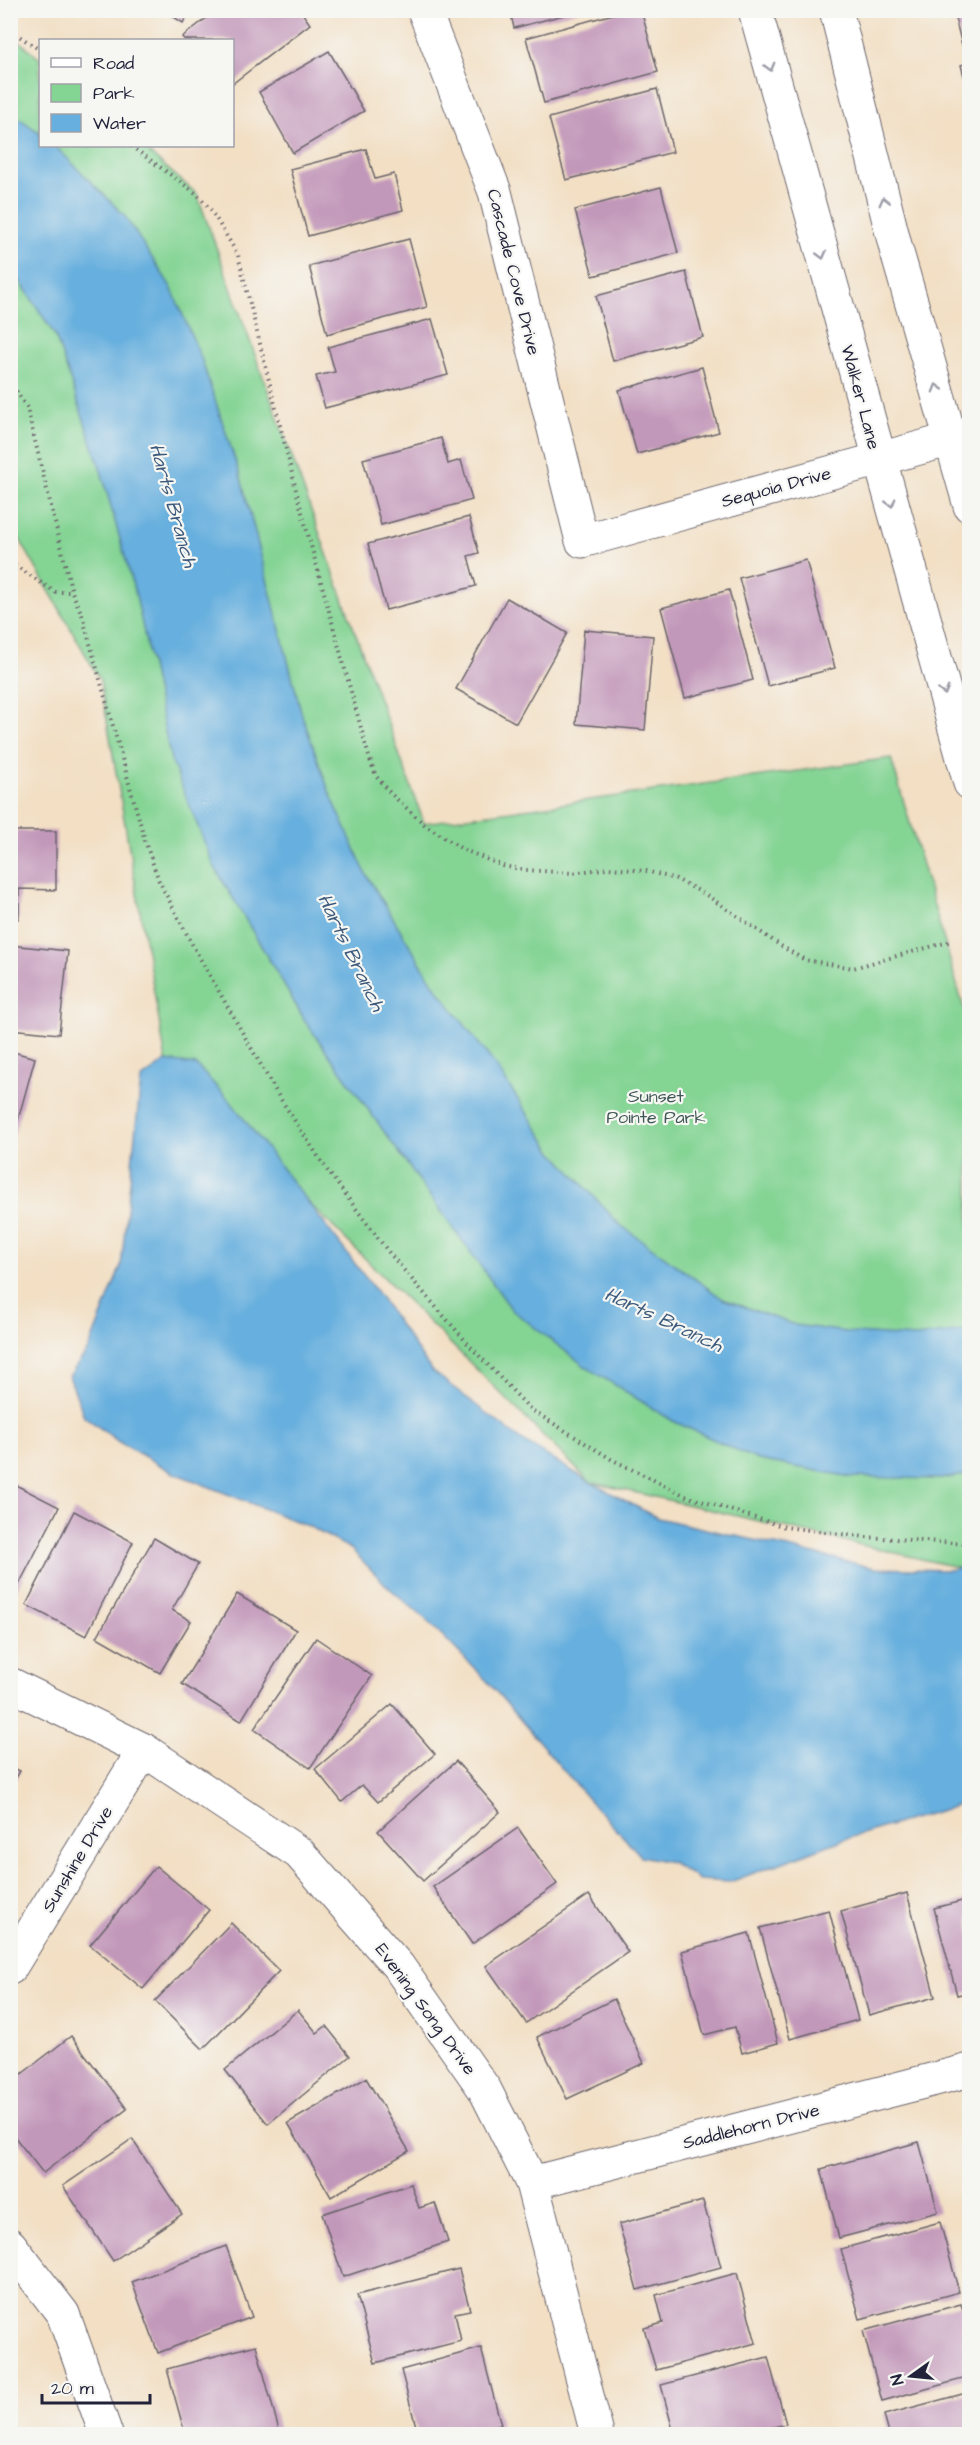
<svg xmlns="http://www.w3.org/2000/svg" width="980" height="2445" font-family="'Architects Daughter',sans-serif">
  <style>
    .green { fill: #84d494; stroke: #537b68; stroke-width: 1.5 }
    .water { fill: #66afde; stroke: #44688c; stroke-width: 1.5 }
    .building { fill: #c298ba }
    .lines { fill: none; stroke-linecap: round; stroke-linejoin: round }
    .minor-casing { stroke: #6b646b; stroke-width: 35 }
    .tertiary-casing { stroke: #6b646b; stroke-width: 35 }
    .path { stroke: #6b646b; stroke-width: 4; stroke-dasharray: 1.5 4.5; stroke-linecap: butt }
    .minor { stroke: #fff; stroke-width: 33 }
    .tertiary { stroke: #fff; stroke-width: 33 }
    .oneway { stroke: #9c9ca7 }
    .labels { text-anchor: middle; stroke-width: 4.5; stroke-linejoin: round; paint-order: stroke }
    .street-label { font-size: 18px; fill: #22223b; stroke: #f6f6f2 }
    .park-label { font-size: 18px; fill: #3f5756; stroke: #f6f6f2 }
    .water-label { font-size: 20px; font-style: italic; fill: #3d5a7c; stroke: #f6f6f2 }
  </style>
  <rect width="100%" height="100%" fill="#f6f6f2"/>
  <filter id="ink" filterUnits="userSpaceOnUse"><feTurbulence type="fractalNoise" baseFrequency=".0167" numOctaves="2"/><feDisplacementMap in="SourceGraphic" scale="12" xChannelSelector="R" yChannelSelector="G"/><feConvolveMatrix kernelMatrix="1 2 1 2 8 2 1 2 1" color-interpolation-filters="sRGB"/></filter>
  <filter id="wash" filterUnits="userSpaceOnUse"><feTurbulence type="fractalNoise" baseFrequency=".008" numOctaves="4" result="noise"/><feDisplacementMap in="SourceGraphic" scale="24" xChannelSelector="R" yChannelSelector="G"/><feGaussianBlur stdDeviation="1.35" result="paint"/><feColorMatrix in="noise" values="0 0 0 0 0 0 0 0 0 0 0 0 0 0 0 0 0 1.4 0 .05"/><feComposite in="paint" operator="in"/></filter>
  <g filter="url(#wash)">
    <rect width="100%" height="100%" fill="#f2dfc4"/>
    <path class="green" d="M10 33 40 59V146H141L197 194 424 823 891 758 969 1026V1570L590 1482 166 1061 100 680 11 524Z"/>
    <g class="water">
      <path d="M10 112 40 133V146H55L124 215 171 287 201 358 241 478 302 715 329 791 366 874 432 982 496 1066 552 1151 619 1224 723 1299 795 1325 854 1333 916 1337 969 1330V1474L941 1479 851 1477 758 1460 673 1421 586 1367 512 1310 307 1024 214 866 171 760 137 600 99 464 55 335 11 267Z"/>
      <path d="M166 1061 196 1065 231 1102 379 1295 431 1370 521 1440 590 1482 658 1518 875 1568 948 1570 969 1566V1802L842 1840 730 1882 699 1880 671 1862 641 1856 589 1800 487 1681 429 1622 387 1586 351 1549 310 1527 172 1472 119 1442 84 1416 69 1376 88 1350 121 1266 141 1079Z"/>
    </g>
    <g id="blocks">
      <g class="building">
        <path d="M163 10H190L183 23Z"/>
        <path d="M217 10H300L310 24 232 84V40H185L182 37Z"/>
        <path d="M510 10H579V11L514 28Z"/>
        <path d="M628 10H641L658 72 544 103 526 38Z"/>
        <path d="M953 10H970V43L962 45Z"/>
        <path d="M329 51 364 111 293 153 259 92Z"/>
        <path d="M970 62V95H969L961 65Z"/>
        <path d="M657 89 673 152 566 180 549 118Z"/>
        <path d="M366 149 375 179 394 174 403 210 308 236 290 169Z"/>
        <path d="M661 187 678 253 593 276 575 210Z"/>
        <path d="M409 239 427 307 327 334 309 266Z"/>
        <path d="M686 272 703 337 613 361 596 296Z"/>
        <path d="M432 319 448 375 325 408 316 376 335 372 328 347Z"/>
        <path d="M702 367 719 432 637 454 619 390Z"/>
        <path d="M441 438 448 464 461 460 472 500 381 525 363 459Z"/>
        <path d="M469 517 479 553 468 556 476 586 386 610 368 544Z"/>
        <path d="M806 560 835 668 768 686 739 578Z"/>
        <path d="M729 590 753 680 685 698 661 608Z"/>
        <path d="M507 598 567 633 516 723 456 689Z"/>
        <path d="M584 630 653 636 645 730 576 724Z"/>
        <path d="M10 831H56V890L19 889V919L10 918Z"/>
        <path d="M10 945 68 951 59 1034 10 1029Z"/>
        <path d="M10 1051 35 1058 13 1138 10 1137Z"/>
        <path d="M10 1482 59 1507 10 1602Z"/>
        <path d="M74 1511 133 1542 86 1636 26 1605Z"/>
        <path d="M154 1538 198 1564 172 1610 191 1621 160 1673 97 1637Z"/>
        <path d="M237 1594 296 1630 241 1721 182 1684Z"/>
        <path d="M316 1638 372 1676 310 1768 254 1729Z"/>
        <path d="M392 1704 435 1754 378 1802 362 1785 342 1802 315 1769Z"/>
        <path d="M456 1761 500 1812 423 1881 378 1831Z"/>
        <path d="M10 1766 20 1771 10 1788Z"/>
        <path d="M518 1828 557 1884 472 1944 433 1887Z"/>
        <path d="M156 1866 209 1910 143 1989 90 1945Z"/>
        <path d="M907 1893 935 1997 869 2015 841 1911Z"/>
        <path d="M589 1895 628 1952 526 2023 486 1966Z"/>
        <path d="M970 1899V1992L957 1995 934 1908Z"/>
        <path d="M829 1910 858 2020 790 2039 760 1928Z"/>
        <path d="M231 1923 279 1971 203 2049 155 2001Z"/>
        <path d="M749 1933 778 2043 742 2053 735 2027 704 2035 682 1951Z"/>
        <path d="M614 1999 644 2063 567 2099 537 2037Z"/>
        <path d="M298 2010 317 2033 326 2026 350 2056 268 2124 225 2070Z"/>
        <path d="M71 2036 127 2109 43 2173 10 2131V2083Z"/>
        <path d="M366 2078 409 2151 331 2197 288 2123Z"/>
        <path d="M132 2139 182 2214 113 2261 63 2186Z"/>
        <path d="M919 2142 938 2212 839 2238 821 2169Z"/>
        <path d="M411 2184 419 2208 435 2203 448 2242 343 2277 322 2214Z"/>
        <path d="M703 2201 721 2267 637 2290 619 2224Z"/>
        <path d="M940 2222 959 2292 860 2319 841 2249Z"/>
        <path d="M226 2246 252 2317 158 2353 132 2282Z"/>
        <path d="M459 2269 470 2310 455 2313 461 2341 375 2363 357 2295Z"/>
        <path d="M737 2273 756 2343 656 2370 644 2328 663 2323 656 2295Z"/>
        <path d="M961 2304 970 2335V2377L882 2401 863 2331Z"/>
        <path d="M256 2345 280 2434H185L167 2369Z"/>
        <path d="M481 2348 501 2425 465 2434H418L401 2370Z"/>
        <path d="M768 2357 786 2424 746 2434H674L661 2385Z"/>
        <path d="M970 2392V2434H889L884 2415Z"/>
      </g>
    </g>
  </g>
  <g filter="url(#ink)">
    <use href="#blocks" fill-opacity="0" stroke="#6b646b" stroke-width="1.5"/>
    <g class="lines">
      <g class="minor-casing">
        <g id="minor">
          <path d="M424 10 495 192 582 541 970 434"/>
          <path d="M10 1684 144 1750 299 1853 398 1966 485 2090 532 2183 597 2434"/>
          <path d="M10 1968 144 1750"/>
          <path d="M532 2183 970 2070"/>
          <path d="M10 2245 63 2314 106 2434"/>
        </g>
      </g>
      <g class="tertiary-casing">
        <g id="tertiary">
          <path d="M755 10 970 783"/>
          <path d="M836 10 896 249 970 506"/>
        </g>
      </g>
      <g class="path">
        <path d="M10 30 40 50"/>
        <path d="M131 146 197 194 211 210 238 255 298 498 369 757 376 776 390 793 424 824 462 849 503 866 526 870 572 873 608 868 646 871 676 879 705 894 781 946 805 960 853 968 952 941"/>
        <path d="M10 381 27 408 72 592 82 615 146 844 159 881 193 946 278 1095 327 1170 390 1254 469 1345 530 1409 611 1459 688 1497 785 1527 865 1537 970 1544"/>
        <path d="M10 562 55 592H72"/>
      </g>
      <use href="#minor" class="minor"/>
      <use href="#tertiary" class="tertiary"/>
    </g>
    <defs><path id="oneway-chevron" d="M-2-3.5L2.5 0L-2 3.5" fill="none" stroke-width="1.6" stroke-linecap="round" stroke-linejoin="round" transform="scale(1.5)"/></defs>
    <g class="oneway">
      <use href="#oneway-chevron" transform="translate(770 67) rotate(75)"/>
      <use href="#oneway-chevron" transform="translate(884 201) rotate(-104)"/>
      <use href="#oneway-chevron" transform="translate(822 255) rotate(75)"/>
      <use href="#oneway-chevron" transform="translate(937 388) rotate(-106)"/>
      <use href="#oneway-chevron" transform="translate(891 503) rotate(74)"/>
      <use href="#oneway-chevron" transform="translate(944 691) rotate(74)"/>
    </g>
  </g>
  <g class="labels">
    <g class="street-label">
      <text transform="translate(514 272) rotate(76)" y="6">Cascade Cove Drive</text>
      <text transform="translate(861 397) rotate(75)" y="6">Walker Lane</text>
      <text transform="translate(776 487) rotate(-15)" y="6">Sequoia Drive</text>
      <text transform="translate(77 1859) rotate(-59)" y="6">Sunshine Drive</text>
      <text transform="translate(426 2009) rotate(54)" y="6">Evening Song Drive</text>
      <text transform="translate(751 2126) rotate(-14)" y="6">Saddlehorn Drive</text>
    </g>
    <g class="park-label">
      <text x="656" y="1102">Sunset<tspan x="656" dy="21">Pointe Park</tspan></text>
    </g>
    <g class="water-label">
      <text transform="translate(174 505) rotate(74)" y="7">Harts Branch</text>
      <text transform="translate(352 952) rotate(64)" y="7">Harts Branch</text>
      <text transform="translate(664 1319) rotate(25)" y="7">Harts Branch</text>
    </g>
  </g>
  <rect width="980" height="2445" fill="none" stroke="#f6f6f2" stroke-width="36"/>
  <rect x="39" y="39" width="195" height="108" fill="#f6f6f2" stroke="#a1a1a9" stroke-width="1.5"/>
  <rect x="51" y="58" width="30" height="9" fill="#ffffff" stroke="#a1a1a9" stroke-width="1.5"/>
  <text x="93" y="69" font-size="18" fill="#22223b">Road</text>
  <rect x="51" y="84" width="30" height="18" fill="#84d494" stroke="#a1a1a9" stroke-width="1.5"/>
  <text x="93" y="99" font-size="18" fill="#22223b">Park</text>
  <rect x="51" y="114" width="30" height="18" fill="#66afde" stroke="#a1a1a9" stroke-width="1.5"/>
  <text x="93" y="129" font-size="18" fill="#22223b">Water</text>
  <g transform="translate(911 2376) rotate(255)" stroke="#f6f6f2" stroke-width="4.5" paint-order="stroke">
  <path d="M0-4.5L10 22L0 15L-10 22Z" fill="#22223b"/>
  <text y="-9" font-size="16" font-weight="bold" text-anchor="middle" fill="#22223b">N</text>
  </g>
  <path d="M42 2394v9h108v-9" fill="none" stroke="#22223b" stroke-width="3"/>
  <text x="51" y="2394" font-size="18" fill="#22223b" stroke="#f6f6f2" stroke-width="4.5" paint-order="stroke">20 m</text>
</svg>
